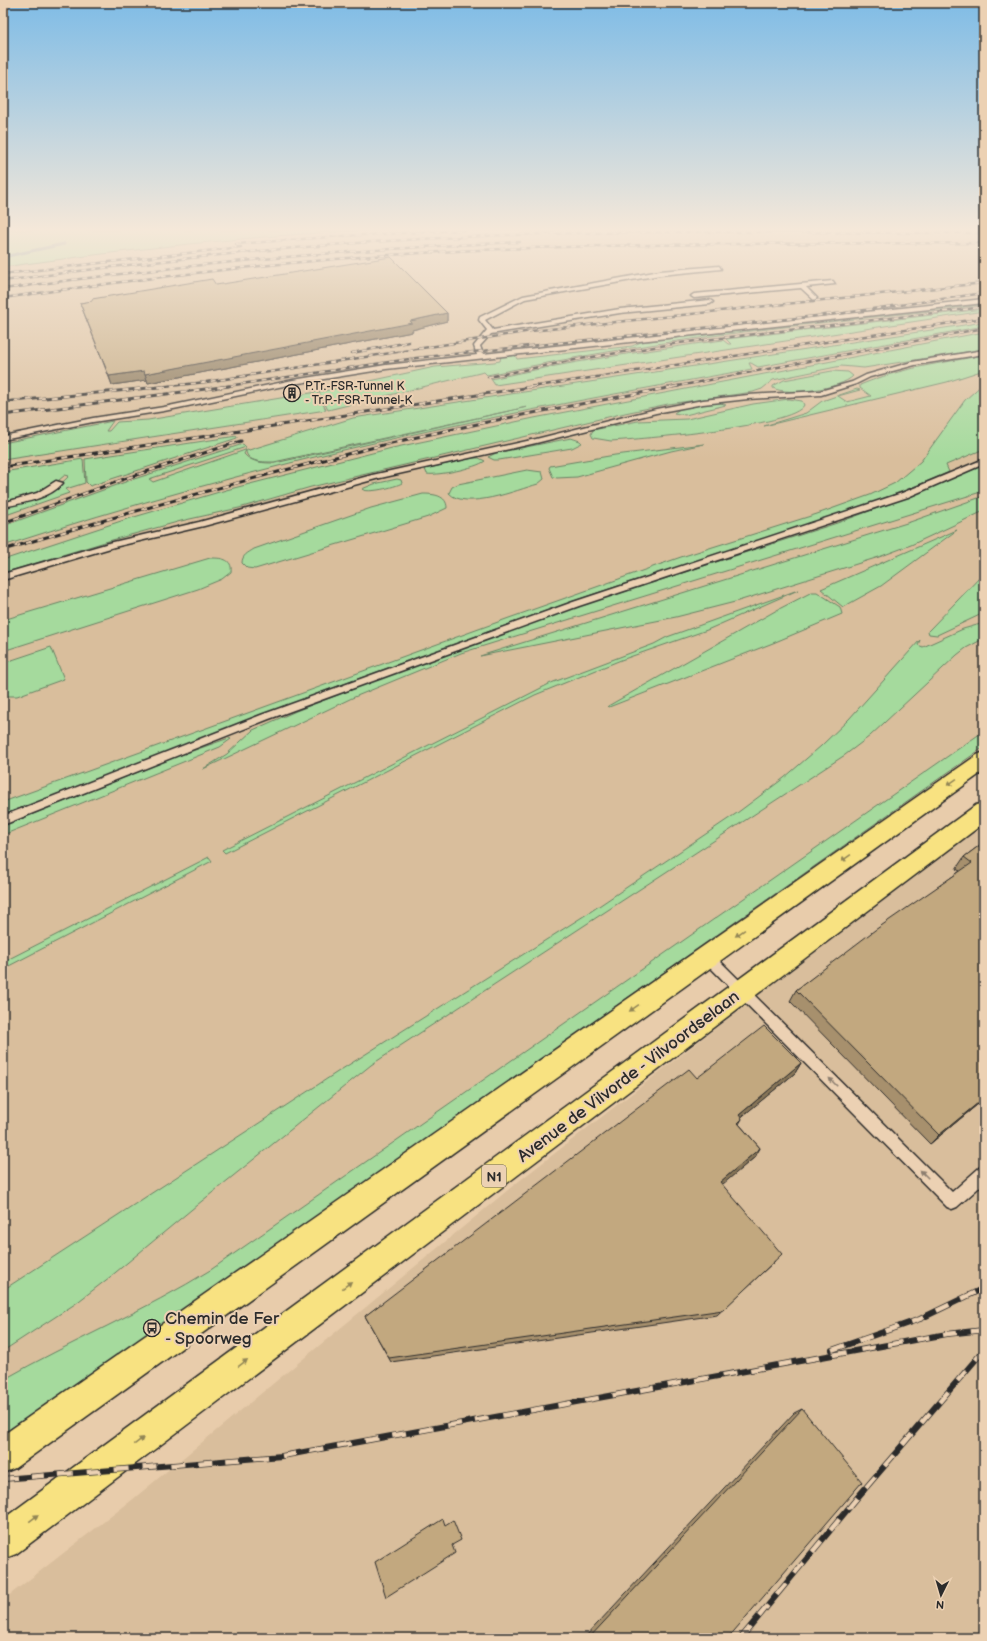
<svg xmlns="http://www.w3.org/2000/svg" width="987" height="1641" font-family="'Balsamiq Sans',sans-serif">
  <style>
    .built { fill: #d9be9c }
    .green { fill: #a5da9d; stroke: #688264; fill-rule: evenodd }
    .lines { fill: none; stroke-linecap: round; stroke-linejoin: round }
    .stream { stroke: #5f8a99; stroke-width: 3 }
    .lane-casing { stroke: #2b2b2b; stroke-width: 3 }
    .primary-casing { stroke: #2b2b2b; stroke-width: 3 }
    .lane { fill: #ecd1b3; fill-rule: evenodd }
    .primary { fill: #f8e281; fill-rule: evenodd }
    .rail-far2-casing { stroke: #2b2b2b; stroke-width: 2.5 }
    .rail-far1-casing { stroke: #2b2b2b; stroke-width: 3 }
    .rail-casing { stroke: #2b2b2b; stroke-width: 6 }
    .rail-far2 { stroke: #ecd1b3; stroke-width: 1.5; stroke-dasharray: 5; stroke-linecap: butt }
    .rail-far1 { stroke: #ecd1b3; stroke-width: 2; stroke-dasharray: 6; stroke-linecap: butt }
    .rail { stroke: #ecd1b3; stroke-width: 4.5; stroke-dasharray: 14; stroke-linecap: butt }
    .wall { fill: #a7906d; stroke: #2b2b2b }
    .shaded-wall { fill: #887659; stroke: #2b2b2b }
    .building { fill: #c2a87f; stroke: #2b2b2b }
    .oneway { fill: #928656 }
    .oneway2 { fill: #8c7e6f }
    .labels { text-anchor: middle; stroke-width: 4; stroke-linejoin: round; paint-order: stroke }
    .far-poi-label { font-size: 12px; fill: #2b2b2b; stroke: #ecd1b3; text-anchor: start }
    .shield { fill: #ecd1b3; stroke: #655d54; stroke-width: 1 }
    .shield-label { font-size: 13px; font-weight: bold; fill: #2b2b2b }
    .near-street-label { font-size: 17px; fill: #2b2b2b; stroke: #ecd1b3 }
    .near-poi-label { font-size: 17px; fill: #2b2b2b; stroke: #ecd1b3; text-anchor: start }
  </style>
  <rect width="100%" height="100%" fill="#e8ccab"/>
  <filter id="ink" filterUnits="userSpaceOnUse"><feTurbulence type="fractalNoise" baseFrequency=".025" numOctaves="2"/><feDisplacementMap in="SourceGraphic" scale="8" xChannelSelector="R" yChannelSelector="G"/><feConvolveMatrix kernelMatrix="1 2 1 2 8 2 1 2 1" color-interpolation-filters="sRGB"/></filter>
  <g filter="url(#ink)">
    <g class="built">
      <path d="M377 230H984V747L3 1436V266L192 244Z"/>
      <path d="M984 822V1638H3V1600L132 1500 514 1185 944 851Z"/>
    </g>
    <g class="green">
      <path d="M3 230H377C252 235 127 250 3 267Z"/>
      <path d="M984 304 983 305C881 317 779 326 677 341 613 350 550 362 487 375L484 372 328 410 319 392 435 367 494 362 500 361 501 356 515 355 517 359 632 346 641 342Z"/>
      <path d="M984 309V311L495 385 491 379C567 362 645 351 723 340L728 344H731L726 339Z"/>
      <path d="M984 322V326L758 367 751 363H749L752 369C630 391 508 413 387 440 257 469 129 505 3 546V526L131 480 243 444 246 447 149 479 153 482 248 449 249 450 353 418ZM527 407 275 463C264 463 252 463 244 454L246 450C246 463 265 462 274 462Z"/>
      <path d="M984 332V349L864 368 841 366 773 380 762 389 753 392 668 404 625 413 311 487 239 508 181 521 105 542 3 573V560L124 520 226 490 392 448 534 418Z"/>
      <path d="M984 355V370L947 382 764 426 806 413 822 401 857 389 860 390 838 396 847 402 871 396 860 388V385C903 367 939 364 984 355Z"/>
      <path d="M832 371 848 372 853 376C841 389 787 396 773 388V386L784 380Z"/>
      <path d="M984 383V449L946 465 949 472C827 525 697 558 571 602 468 639 365 675 262 715 175 748 90 783 3 817V802L509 618 681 557 817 514 870 495 895 483 921 461 965 400Z"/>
      <path d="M317 392 326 410 3 460V443L113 421 106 431H109L117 422 148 420Z"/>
      <path d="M789 399 802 401 804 405C794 427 639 439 611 441L593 438 591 434 593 430 638 421 687 419 753 404Z"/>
      <path d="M719 402 726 405 685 415 674 413C684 404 707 403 719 402Z"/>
      <path d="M237 436V438L90 486 86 482 85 459Z"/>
      <path d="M571 438 580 441 582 443 572 448 499 460H494L488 457 496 453Z"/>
      <path d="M704 444 671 451 577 477 557 478 553 477 549 468 550 466 615 455Z"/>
      <path d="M473 458H479L485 461C476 468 437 476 427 474L425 469 429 468Z"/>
      <path d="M83 459 85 483 66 489 69 493 3 516V507C25 502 54 493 69 476L65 475C47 492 25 497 3 503V472Z"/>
      <path d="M984 465V491L461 653 352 698 203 769 227 754 253 730 296 711 413 666 574 608 837 523 908 497Z"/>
      <path d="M527 470 542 472 544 479 538 484C517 490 465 511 449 493L452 487 458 484Z"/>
      <path d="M397 479 401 480 402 483C395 487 367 494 362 489L374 484Z"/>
      <path d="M423 494C433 494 447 495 447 508L428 517 255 569 247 568 242 563C242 555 248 553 254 549L371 508Z"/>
      <path d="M984 496V511L911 545 879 557 735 602 676 617 480 656 910 522Z"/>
      <path d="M957 530 881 586 843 607 821 589Z"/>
      <path d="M210 558C220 558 233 558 231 572L222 579 198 589 3 651V620Z"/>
      <path d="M984 573V613L937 635 929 634 928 631 930 629Z"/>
      <path d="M798 590 707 630 621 660 535 695 225 853 222 850 551 683 654 644 667 637Z"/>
      <path d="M812 592H817L840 607 842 614 773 643 609 707 608 706 777 610Z"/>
      <path d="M984 623 983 639 966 648 957 655 870 736 845 755 371 1065 197 1205 110 1277 75 1304 3 1351V1290L339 1071 587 914 737 813 784 778 821 746 849 719 920 640 918 645 923 647 963 629Z"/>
      <path d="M51 647 64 679 17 696H3V663Z"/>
      <path d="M984 731V747L265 1253 3 1434V1380C71 1341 145 1311 212 1269Z"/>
      <path d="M229 738 231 739 220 747 3 835V826L178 756Z"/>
      <path d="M209 857 212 861 3 969V962Z"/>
    </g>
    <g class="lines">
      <path class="stream" d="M3 257 64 244"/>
      <g class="lane-casing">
        <g id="lane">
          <path d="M719 266 721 269 660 275 525 299 485 320 493 330 620 309 710 300 713 302 710 304 620 313 491 334 480 346 483 354 984 299V303L386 369 293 384 164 411 93 422 3 440V436L93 418 164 407 293 380 386 365 477 355 474 346 487 330 479 320 480 317 523 296 660 271Z"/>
          <path d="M833 281 835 284 806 287 817 298 814 300 801 288 694 298 691 296 694 294Z"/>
          <path d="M984 350V354L915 365 870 377 856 384 821 395 748 399 703 404 656 413 536 443 376 479 204 526 114 547 3 580V574L109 543 199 522 372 475 536 439 656 409 703 400 748 395 820 391 852 382 866 375 912 362Z"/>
          <path d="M984 459V464L908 497 579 606 269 719 3 825V816L261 715 573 602 902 493Z"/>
          <path d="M56 481 63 483C49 499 23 503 3 507V503L37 493Z"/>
          <path d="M707 951 711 952 952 1192 979 1168 984 1166V1183L957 1207 952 1209 947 1207 703 960 701 956 703 952Z"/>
        </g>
      </g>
      <g class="primary-casing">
        <g id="primary">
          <path d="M984 752V771L15 1468 3 1473V1435L977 755Z"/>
          <path d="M984 803V823L16 1554 3 1559V1519L976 805Z"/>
        </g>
      </g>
      <use href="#lane" class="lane"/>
      <use href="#primary" class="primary"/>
      <g class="rail-far2-casing">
        <g id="rail-far2">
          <path d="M236 244 342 236 465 230"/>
          <path d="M3 274 241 247"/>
          <path d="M3 281C163 259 324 242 485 236 651 229 818 233 984 233"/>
          <path d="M3 289C175 265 347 249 520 242"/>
          <path d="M3 298C142 278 281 261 421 253 608 242 796 244 984 243"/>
          <path d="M352 353 409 342"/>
          <path d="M488 377 580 359 679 343 984 307"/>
          <path d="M161 387 206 382 531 331 984 283"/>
          <path d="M221 387 416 358 844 313 984 293"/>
          <path d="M531 387 984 318"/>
          <path d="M673 387 984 328"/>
        </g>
      </g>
      <g class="rail-far1-casing">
        <g id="rail-far1">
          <path d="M3 402 170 386"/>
          <path d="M3 415 229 386"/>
          <path d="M3 467 537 386"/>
          <path d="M3 523 127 478 241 441"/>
          <path d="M3 550C130 512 258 476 387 444 483 421 581 404 679 386"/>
        </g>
      </g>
      <g class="rail-casing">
        <g id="rail">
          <path d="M832 1350 920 1319 984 1288"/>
          <path d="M3 1479 282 1456 947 1334 984 1330"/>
          <path d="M741 1638 857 1498 984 1350"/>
        </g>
      </g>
      <use href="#rail-far2" class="rail-far2"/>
      <use href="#rail-far1" class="rail-far1"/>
      <use href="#rail" class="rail"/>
    </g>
    <g class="wall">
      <path d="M80 303 447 313V321L412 330V332L148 383 147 380 112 385Z"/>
      <path d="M984 842V1099L930 1144 790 1001 796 990 960 871 956 869 964 857Z"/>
      <path d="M801 1063 795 1073 741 1117 742 1119 739 1124 760 1148 755 1157 722 1184 775 1261 717 1315 391 1362 365 1316 697 1078Z"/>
      <path d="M802 1409 728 1638H584L794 1413Z"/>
    </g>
    <g class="shaded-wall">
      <path d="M447 313V321L412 330V332L148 383 145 374 410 321Z"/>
      <path d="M144 371 147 380 112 385 109 376Z"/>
      <path d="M801 1063 795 1073 733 1124 739 1115Z"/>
      <path d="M984 1098V1099L930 1144 939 1135Z"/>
      <path d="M760 1148 755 1157 716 1190 720 1182Z"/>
    </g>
    <g class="building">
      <path d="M391 257 447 313 410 321 412 323 145 374 144 371 109 376 80 303 92 301V299L212 279 216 285Z"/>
      <path d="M984 842V1098L939 1135 796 990 875 930 972 863 964 857Z"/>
      <path d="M764 1026 801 1063 739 1115 742 1119 738 1123 760 1148 720 1182 782 1254 723 1310 389 1358 365 1316 689 1069 697 1078Z"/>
      <path d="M802 1409 862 1482 728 1638H589Z"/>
      <path d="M443 1519 445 1525 453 1520 461 1540 452 1545 455 1553 386 1597 375 1562Z"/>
    </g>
    <defs><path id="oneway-solid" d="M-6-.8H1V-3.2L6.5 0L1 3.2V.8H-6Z"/></defs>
    <g class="oneway">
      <use href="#oneway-solid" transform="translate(952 782) rotate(145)"/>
      <use href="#oneway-solid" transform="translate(846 858) rotate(145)"/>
      <use href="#oneway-solid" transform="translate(740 933) rotate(145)"/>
      <use href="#oneway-solid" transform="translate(634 1008) rotate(145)"/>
      <use href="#oneway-solid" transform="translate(347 1285) rotate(-37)"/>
      <use href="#oneway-solid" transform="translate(243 1363) rotate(-37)"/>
      <use href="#oneway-solid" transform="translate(139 1441) rotate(-37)"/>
      <use href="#oneway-solid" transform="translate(34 1518) rotate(-37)"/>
    </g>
    <g class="oneway2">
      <use href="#oneway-solid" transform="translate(833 1082) rotate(-135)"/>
      <use href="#oneway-solid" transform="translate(924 1174) rotate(-135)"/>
    </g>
  </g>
  <linearGradient id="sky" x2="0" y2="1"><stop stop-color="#7fbce6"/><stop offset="0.5" stop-color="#f5e8d9"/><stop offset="1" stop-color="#f5e8d9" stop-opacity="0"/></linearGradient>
  <rect width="987" height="459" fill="url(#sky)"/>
  <defs>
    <g id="building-ring" transform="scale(0.9)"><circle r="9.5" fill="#ecd1b3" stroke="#2b2b2b" stroke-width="1.5"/><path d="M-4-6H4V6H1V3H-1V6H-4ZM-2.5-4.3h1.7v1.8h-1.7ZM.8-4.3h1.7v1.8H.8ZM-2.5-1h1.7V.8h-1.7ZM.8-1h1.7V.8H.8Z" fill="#2b2b2b"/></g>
    <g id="bus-ring" transform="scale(0.9)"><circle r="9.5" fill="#ecd1b3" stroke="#2b2b2b" stroke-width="1.5"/><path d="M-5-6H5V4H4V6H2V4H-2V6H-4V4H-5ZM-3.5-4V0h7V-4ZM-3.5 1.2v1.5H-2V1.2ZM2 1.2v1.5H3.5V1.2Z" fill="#2b2b2b"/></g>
  </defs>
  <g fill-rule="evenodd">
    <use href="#building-ring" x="292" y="393"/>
    <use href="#bus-ring" x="152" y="1328"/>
  </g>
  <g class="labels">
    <g class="far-poi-label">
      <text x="305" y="390">P.Tr.-FSR-Tunnel K<tspan x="305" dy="14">- Tr.P.-FSR-Tunnel-K</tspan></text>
    </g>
    <rect class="shield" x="482" y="1165" width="24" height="22" rx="3"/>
    <g class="shield-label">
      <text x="494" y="1181">N1</text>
    </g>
    <g class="near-street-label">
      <text transform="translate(628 1076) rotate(-37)" y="6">Avenue de Vilvorde - Vilvoordselaan</text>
    </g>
    <g class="near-poi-label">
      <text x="165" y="1324">Chemin de Fer<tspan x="165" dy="20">- Spoorweg</tspan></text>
    </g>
  </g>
  <rect width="987" height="1641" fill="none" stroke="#ecd1b3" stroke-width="16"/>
  <rect x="8" y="8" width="971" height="1625" fill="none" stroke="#2b2b2b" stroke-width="1.5" filter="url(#ink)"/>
  <g transform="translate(941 1595) rotate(185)" stroke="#ecd1b3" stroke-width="3" paint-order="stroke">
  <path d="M0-3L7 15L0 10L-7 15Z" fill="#2b2b2b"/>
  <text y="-6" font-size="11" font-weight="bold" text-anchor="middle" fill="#2b2b2b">N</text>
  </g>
</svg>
